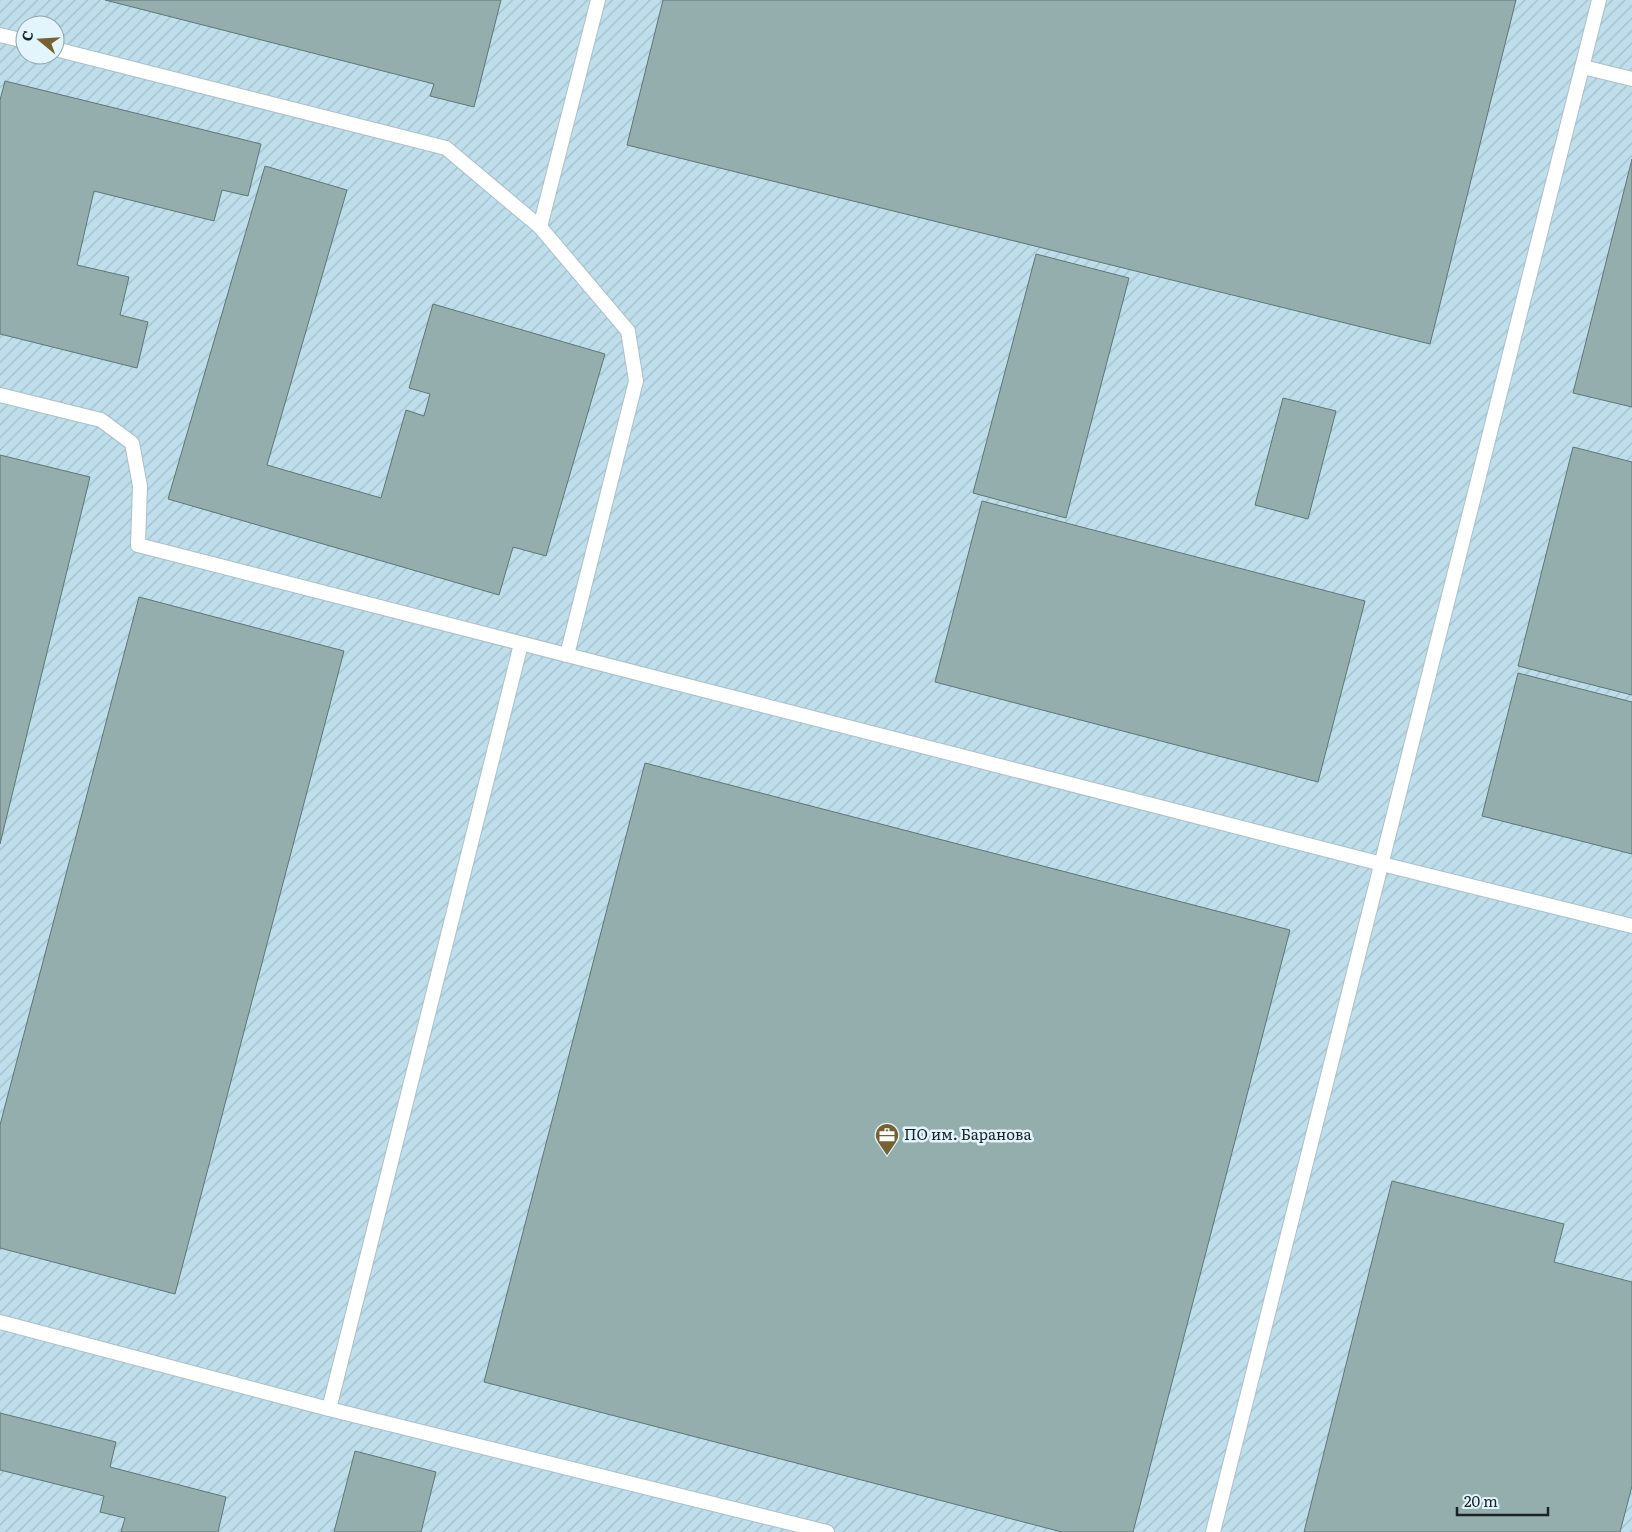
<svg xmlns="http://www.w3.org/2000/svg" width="1632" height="1532" font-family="Literata,serif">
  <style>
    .industrial { fill: url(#industrial-furrows); fill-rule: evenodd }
    .building { fill: #94aead; stroke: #5e7676 }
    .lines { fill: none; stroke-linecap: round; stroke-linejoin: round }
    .service-casing { stroke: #a9c0c9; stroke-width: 16 }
    .service { stroke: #fff; stroke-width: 14 }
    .labels { text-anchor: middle; stroke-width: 5; stroke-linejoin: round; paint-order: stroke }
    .poi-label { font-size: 15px; fill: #192225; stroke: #e2f5fc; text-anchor: start }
  </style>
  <defs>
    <pattern id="industrial-furrows" width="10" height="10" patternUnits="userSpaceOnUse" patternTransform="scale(1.25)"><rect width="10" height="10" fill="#bedeeb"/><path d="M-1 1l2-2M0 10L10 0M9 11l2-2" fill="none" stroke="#a3bec9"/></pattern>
  </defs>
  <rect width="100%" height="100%" fill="#d1e8f2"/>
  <path class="industrial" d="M0 0H1632V1532H0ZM25 25H55V55H25Z"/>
  <g class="building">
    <path d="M105 0H501L474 107 430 96 434 84Z"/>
    <path d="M663 0H1516L1430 344 627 145Z"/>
    <path d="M5 81 261 144 248 196 222 190 214 221 94 191 77 265 129 277 120 315 148 322 137 368 0 334V100Z"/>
    <path d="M1632 159V407L1573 393Z"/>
    <path d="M265 166 347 190 267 465 381 498 406 410 424 416 430 394 409 388 433 304 605 354 546 556 513 547 499 595 168 499Z"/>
    <path d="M1036 254 1129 278 1066 518 973 493Z"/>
    <path d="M1283 398 1336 411 1308 519 1255 505Z"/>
    <path d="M1573 447 1632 462V695L1518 666Z"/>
    <path d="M0 455 90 477 0 844Z"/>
    <path d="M982 501 1365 601 1318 782 935 682Z"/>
    <path d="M139 597 344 651 175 1294 0 1248V1125Z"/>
    <path d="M1518 673 1632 702V854L1482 816Z"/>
    <path d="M645 763 1290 930 1133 1532H1062L484 1382Z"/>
    <path d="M1392 1181 1564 1224 1554 1262 1632 1282V1486L1620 1532H1304Z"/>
    <path d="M0 1413 116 1442 110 1467 226 1497 218 1532H121L125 1518 100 1512 104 1496 0 1470Z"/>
    <path d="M355 1451 436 1472 421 1532H334Z"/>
  </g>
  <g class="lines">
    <g class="service-casing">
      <g id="service">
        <path d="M0 35 25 41"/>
        <path d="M55 49 446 148 540 227 628 331 636 381 567 655"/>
        <path d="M1583 67 1632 79"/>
        <path d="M540 227 598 0"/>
        <path d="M0 395 101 420 132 443 140 486 138 545 1382 864 1632 926"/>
        <path d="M0 1322 329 1409 827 1532"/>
        <path d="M329 1409 521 644"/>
        <path d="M1213 1532 1599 0"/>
      </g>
    </g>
    <use href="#service" class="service"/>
  </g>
  <defs>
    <g id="office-pin" transform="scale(1.25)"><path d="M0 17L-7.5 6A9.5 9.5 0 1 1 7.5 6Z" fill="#766130" stroke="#e2f5fc"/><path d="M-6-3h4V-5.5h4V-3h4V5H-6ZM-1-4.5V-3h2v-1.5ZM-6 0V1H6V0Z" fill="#fff"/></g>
  </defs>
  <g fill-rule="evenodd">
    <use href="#office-pin" x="887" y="1135"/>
  </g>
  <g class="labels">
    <g class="poi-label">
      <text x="904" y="1140">ПО им. Баранова</text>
    </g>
  </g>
  <g transform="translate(40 40) rotate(288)"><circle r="24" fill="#e2f5fc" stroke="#92a1a6"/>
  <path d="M0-4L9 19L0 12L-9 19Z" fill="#766130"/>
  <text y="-8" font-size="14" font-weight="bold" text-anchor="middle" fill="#192225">С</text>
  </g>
  <path d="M1457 1507v8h91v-8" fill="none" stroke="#192225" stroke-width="2.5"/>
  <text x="1464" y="1507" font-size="15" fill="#192225" stroke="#e2f5fc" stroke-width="4" paint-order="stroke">20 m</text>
</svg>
